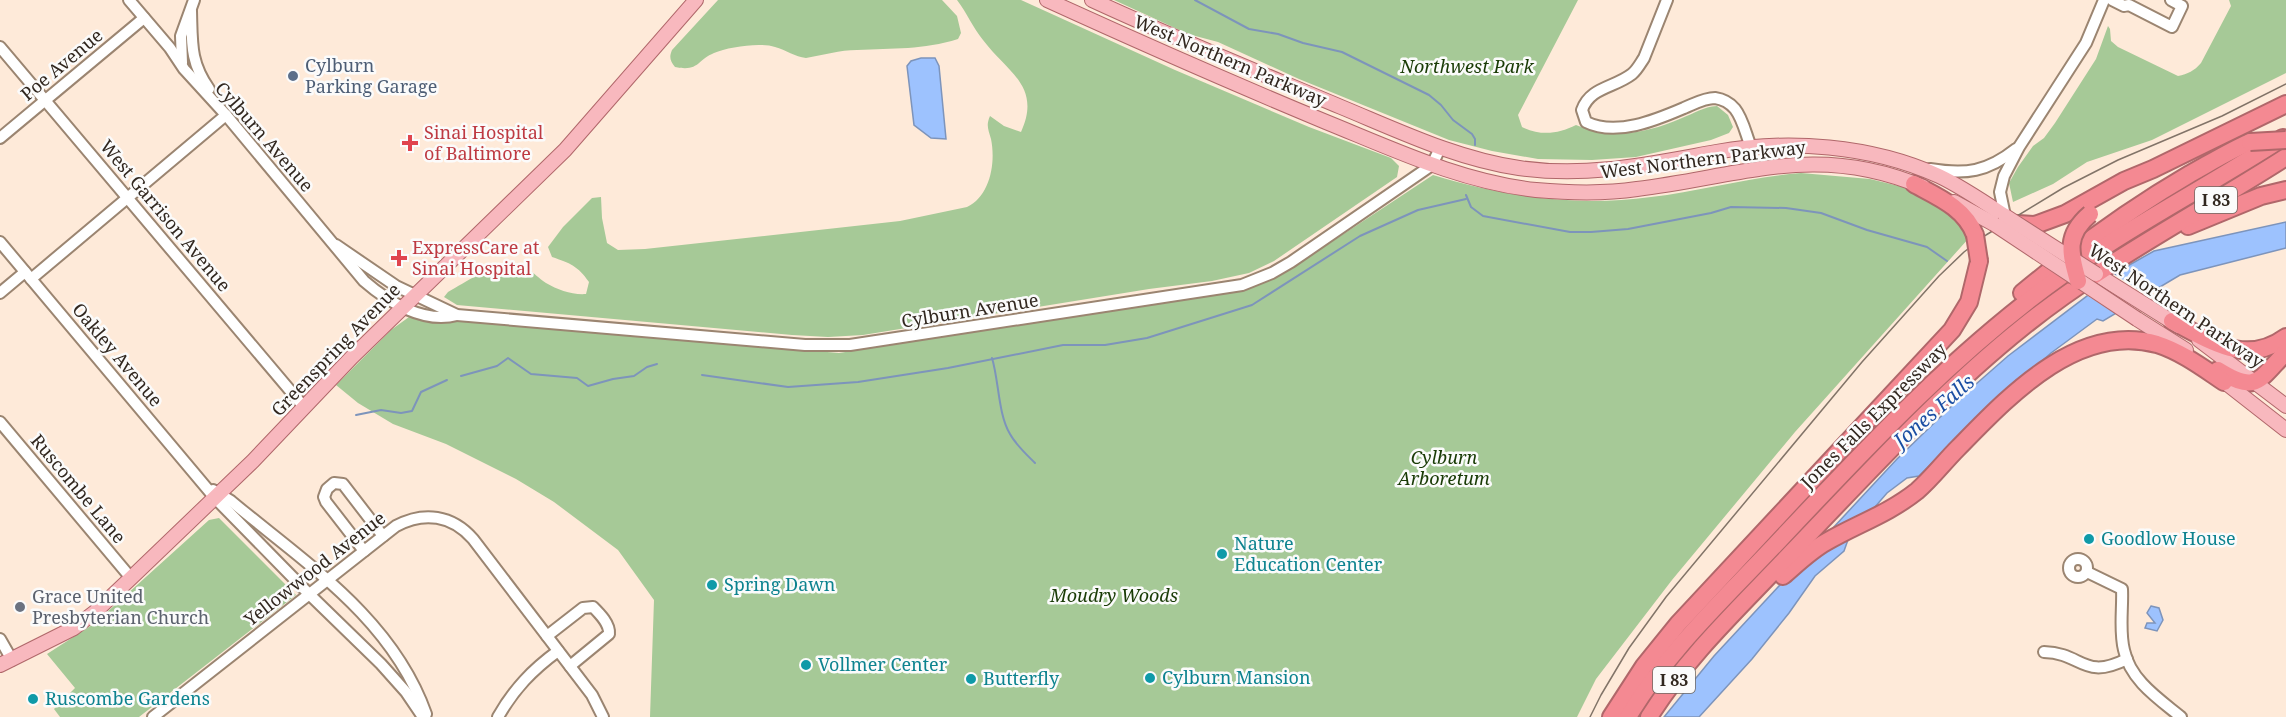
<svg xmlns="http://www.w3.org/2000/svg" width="2286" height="717" font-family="'Noto Serif',serif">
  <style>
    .green { fill: #a6c997 }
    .water { fill: #9dc2fe; stroke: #7d94bb; stroke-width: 1.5 }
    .pier { fill: #feead9 }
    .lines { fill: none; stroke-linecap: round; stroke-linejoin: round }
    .stream { stroke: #7d94bb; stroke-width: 2 }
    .minor-casing { stroke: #9b8571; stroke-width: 14 }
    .major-casing { stroke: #b0676a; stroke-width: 16 }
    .highway-casing { stroke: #b0676a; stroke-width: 20 }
    .minor { stroke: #fff; stroke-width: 10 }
    .major { stroke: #f8b8be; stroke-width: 14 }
    .highway { stroke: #f48992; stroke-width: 16 }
    .tram { stroke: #827468; stroke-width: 1.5 }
    .major-bridge-casing { stroke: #b0676a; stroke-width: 16; stroke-linecap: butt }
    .highway-bridge-casing { stroke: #b0676a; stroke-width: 20; stroke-linecap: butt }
    .major-bridge { stroke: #f8b8be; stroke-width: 14 }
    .highway-bridge { stroke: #f48992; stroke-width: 16 }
    .service-dot { fill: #5c6f8a; stroke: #fbfbfb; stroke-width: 2 }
    .health-dot { fill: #e0444e; stroke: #fbfbfb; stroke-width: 2 }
    .culture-dot { fill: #0f9aa8; stroke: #fbfbfb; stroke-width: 2 }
    .worship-dot { fill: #6b7280; stroke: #fbfbfb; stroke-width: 2 }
    .labels { text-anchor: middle; stroke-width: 5; stroke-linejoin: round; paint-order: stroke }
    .shield { fill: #fbfbfb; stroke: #6e6761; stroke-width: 1.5 }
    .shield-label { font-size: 16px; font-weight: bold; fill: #31271f }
    .street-label { font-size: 18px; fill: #31271f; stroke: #fbfbfb }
    .service-label { font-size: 18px; fill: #4e5e75; stroke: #fbfbfb; text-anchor: start }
    .park-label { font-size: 18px; font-style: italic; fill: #193b05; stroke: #fbfbfb }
    .health-label { font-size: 18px; fill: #be3a42; stroke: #fbfbfb; text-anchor: start }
    .culture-label { font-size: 18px; fill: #0d838f; stroke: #fbfbfb; text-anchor: start }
    .worship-label { font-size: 18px; fill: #5b616d; stroke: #fbfbfb; text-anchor: start }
    .water-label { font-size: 20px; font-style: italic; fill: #1b4ea3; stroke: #fbfbfb }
  </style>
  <rect width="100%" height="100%" fill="#feead9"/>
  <g class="green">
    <path d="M718 0H942L957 16 961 33 958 39C923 50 893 48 857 50 840 50 823 55 806 58 795 57 786 50 775 47 760 42 728 47 714 53 697 60 699 72 675 67 670 61 669 57 672 50Z"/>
    <path d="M957 0H1021L1175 70 1309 127 1391 158 1399 166 1397 177 1274 261 1249 273 1212 281 1149 289 863 335 828 337 792 335 457 305 444 297 448 292C471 279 499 258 527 269 534 272 539 279 546 283 558 290 572 295 586 294L589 282C578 266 570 263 552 257L548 247 563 227 592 198 601 197 602 218 607 243 618 250 645 249 900 221 967 207C990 196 996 163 991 139 988 129 986 125 990 116L1004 126 1021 132C1042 86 1007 72 983 40 973 28 967 13 957 0Z"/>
    <path d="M1114 0H1578L1518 115 1522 127C1541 136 1558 134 1576 125 1611 140 1648 133 1682 118 1695 113 1703 107 1717 106L1728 115 1733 127 1729 133 1711 140 1636 157 1592 160 1538 159 1492 151 1449 140 1299 79 1218 42 1188 34Z"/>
    <path d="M2229 0H2286V73L2152 140 2087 162 2053 184 2013 202 2009 183 2018 167 2033 146 2044 138 2055 123 2096 59 2108 26 2110 29 2111 41 2118 47 2178 76C2188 74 2194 71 2201 63L2231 6Z"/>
    <path d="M1801 173 1870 179 1903 187 1941 204 1952 211 1969 238 1795 432 1672 580 1596 679 1577 717H650L654 600 618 550 554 502 516 479 446 444 393 424 358 403 336 385 391 330 409 317 839 353 1248 289 1283 274 1433 175C1506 197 1575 207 1651 197 1701 191 1750 177 1801 173Z"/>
    <path d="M219 518 296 595 139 717H60L54 709 75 688 47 654 95 623 209 520Z"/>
  </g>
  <g class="water">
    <path d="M921 58H935L939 66 946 139 931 138 914 125 907 66 911 61Z"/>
    <path d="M2286 222V248L2180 275 2103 321 2097 319 2051 353 2011 388 1964 431 1919 476 1907 478 1887 493 1849 537 1844 551 1815 576 1789 613 1752 659 1699 717H1664L1714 656 1897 459 1959 399 2008 356 2124 268 2154 251Z"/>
    <path d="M2151 606 2159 608 2163 620 2157 631 2145 628 2147 623H2155L2147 613Z"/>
  </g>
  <path class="pier" d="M2112 273 2149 296 2118 315 2085 294Z"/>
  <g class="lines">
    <g class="stream">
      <path d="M1195 0 1249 29 1278 34 1303 43 1342 52 1429 95 1441 105 1453 120 1472 134 1475 139V145"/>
      <path d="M1466 195 1471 207 1483 216 1570 232H1591L1628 229 1711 213 1731 207 1786 208 1821 213 1867 230 1927 247 1947 261"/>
      <path d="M992 358C999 381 998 414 1010 434 1016 445 1026 454 1035 463"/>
      <path d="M702 375 788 387 858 382 948 368 1063 345H1105L1147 338 1252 305 1360 236 1418 210 1466 199"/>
      <path d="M461 376 497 366 508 358 531 374 577 378 588 386 613 379 634 376 647 367 657 364"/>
      <path d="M356 415 381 410 401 413 412 411 421 392 447 380"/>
    </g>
    <g class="minor-casing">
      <g id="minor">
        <path d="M129 0 170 48 184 69 226 115 364 281C388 302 424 324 457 315"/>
        <path d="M1667 0 1644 58C1640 64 1637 70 1632 74 1614 88 1590 87 1582 110L1586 122C1616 137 1656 120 1684 108 1694 104 1704 98 1715 98 1722 99 1730 103 1735 109 1743 119 1746 135 1751 147"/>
        <path d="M2112 0 2124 6 2129 5 2172 27 2182 6 2171 0"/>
        <path d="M191 11C192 43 190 62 209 89"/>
        <path d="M0 47 304 407"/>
        <path d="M182 63 181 36 194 0"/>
        <path d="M0 138 144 18"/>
        <path d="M1930 169C1966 175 1987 172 2016 149"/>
        <path d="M2005 216 2000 192 2004 176 2019 147 2086 43 2104 0"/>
        <path d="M0 242 215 498 309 594 381 664 406 692 423 717"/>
        <path d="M336 245 396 286 457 315 805 345H850L1242 285 1272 273 1291 262 1432 165 1440 148"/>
        <path d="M31 279 226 115"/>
        <path d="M0 293 25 272"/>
        <path d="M0 422 131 578"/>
        <path d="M213 490 231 501C305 563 392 618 426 714"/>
        <path d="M364 551 326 502 324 497 327 489 334 483 343 484 383 536"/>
        <circle cx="2078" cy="568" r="9"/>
        <path d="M2087 572 2122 589C2123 608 2119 631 2124 650 2130 680 2159 699 2181 717"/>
        <path d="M547 636 583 608 593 607C600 614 610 624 609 634L570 666"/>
        <path d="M0 639 12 660"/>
        <path d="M2044 652C2083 653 2083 681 2127 659"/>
        <path d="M153 717 396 526C424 511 452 515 473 539L592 695 603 717"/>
        <path d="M498 717C514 689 532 670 558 651"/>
      </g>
    </g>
    <g class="major-casing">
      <g id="major">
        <path d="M1047 0C1139 42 1232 83 1326 122 1395 150 1462 182 1536 190 1570 193 1604 194 1637 189 1743 176 1817 142 1923 187"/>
        <path d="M1092 0C1174 38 1258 72 1341 107 1399 131 1457 159 1519 168 1587 178 1649 164 1716 152 1788 139 1871 145 1939 176 1962 187 1984 202 2005 216"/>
        <path d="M1954 202 1994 224"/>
        <path d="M2096 274 2179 326"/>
        <path d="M2137 319 2186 350"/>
        <path d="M2199 340 2286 406"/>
        <path d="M2217 376 2286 430"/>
        <path d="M0 665 74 628 95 612 131 578 253 461 352 357 565 150 696 0"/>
      </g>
    </g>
    <g class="highway-casing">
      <g id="highway">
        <path d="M1914 184C1938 197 1965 208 1975 235"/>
        <path d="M2018 224 2035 225 2065 214 2124 181 2153 169 2286 104"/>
        <path d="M2188 226 2261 196 2286 190"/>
        <path d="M2022 293C2075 249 2130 209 2190 174 2210 163 2229 151 2250 142"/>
        <path d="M2172 321C2210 340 2245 367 2286 337"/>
        <path d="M2218 370C2257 394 2258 381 2286 352"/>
        <path d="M1783 576C1797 564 1810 551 1826 542 1857 524 1888 514 1917 491 1932 478 1944 462 1958 448 2008 397 2077 322 2157 344 2182 352 2203 368 2224 382"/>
        <path d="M1611 717 1644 666 1678 624 1952 330 1969 302 1979 261"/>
        <path d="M1628 717C1667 652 1723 600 1775 545 1867 447 1957 350 2067 272 2136 223 2212 184 2283 138"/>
        <path d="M1649 717C1687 656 1741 606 1791 553 1866 475 1939 394 2024 326 2105 261 2199 213 2286 157"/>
      </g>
    </g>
    <use href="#minor" class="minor"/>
    <use href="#major" class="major"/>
    <use href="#highway" class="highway"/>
    <path class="tram" d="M1590 717 1601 695 1629 648 1666 597 1862 362 1939 276 1964 252 1986 235 2063 188 2118 160 2222 116 2286 84"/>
    <g class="major-bridge-casing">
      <g id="major-bridge">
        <path d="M2005 216 2096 274"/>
        <path d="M1994 224 2137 319"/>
      </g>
    </g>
    <g class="highway-bridge-casing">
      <g id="highway-bridge">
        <path d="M2250 142 2286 140"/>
        <path d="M1975 235 1979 261"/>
        <path d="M2078 281C2070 253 2065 235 2090 214"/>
      </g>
    </g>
    <use href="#major-bridge" class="major-bridge"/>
    <use href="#highway-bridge" class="highway-bridge"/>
  </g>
  <circle class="service-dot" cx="293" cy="76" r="6"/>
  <g class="health-dot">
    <path d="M407 134h6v6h6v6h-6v6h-6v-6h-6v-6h6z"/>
    <path d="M396 249h6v6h6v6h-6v6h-6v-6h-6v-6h6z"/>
  </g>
  <g class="culture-dot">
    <circle cx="2089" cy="539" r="6"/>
    <circle cx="1222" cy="554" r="6"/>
    <circle cx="712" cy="585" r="6"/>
    <circle cx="806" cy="665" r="6"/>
    <circle cx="1150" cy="678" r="6"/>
    <circle cx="971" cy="679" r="6"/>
    <circle cx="33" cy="699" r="6"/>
  </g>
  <circle class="worship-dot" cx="20" cy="607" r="6"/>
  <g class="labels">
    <g class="shield">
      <rect x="2195" y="187" width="42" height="26" rx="4.5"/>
      <rect x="1653" y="667" width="42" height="26" rx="4.5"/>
    </g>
    <g class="shield-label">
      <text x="2216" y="206">I 83</text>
      <text x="1674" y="686">I 83</text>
    </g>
    <g class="street-label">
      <text transform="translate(1230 61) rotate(23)" y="6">West Northern Parkway</text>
      <text transform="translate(62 65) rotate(-40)" y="6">Poe Avenue</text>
      <text transform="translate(264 137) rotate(49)" y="6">Cylburn Avenue</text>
      <text transform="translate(1703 160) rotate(-7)" y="6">West Northern Parkway</text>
      <text transform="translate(165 216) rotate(50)" y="6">West Garrison Avenue</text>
      <text transform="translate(2176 306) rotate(34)" y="6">West Northern Parkway</text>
      <text transform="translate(970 311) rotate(-9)" y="6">Cylburn Avenue</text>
      <text transform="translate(336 350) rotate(-46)" y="6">Greenspring Avenue</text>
      <text transform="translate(117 355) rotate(50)" y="6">Oakley Avenue</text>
      <text transform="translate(1874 416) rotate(-45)" y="6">Jones Falls Expressway</text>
      <text transform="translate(78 489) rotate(50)" y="6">Ruscombe Lane</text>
      <text transform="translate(315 569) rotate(-38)" y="6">Yellowwood Avenue</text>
    </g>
    <g class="service-label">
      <text x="305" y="72">Cylburn<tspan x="305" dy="21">Parking Garage</tspan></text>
    </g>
    <g class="park-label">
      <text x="1467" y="73">Northwest Park</text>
      <text x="1444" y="464">Cylburn<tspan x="1444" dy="21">Arboretum</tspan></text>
      <text x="1114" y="602">Moudry Woods</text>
    </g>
    <g class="health-label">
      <text x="424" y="139">Sinai Hospital<tspan x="424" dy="21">of Baltimore</tspan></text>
      <text x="412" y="254">ExpressCare at<tspan x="412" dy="21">Sinai Hospital</tspan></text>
    </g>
    <g class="culture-label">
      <text x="2101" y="545">Goodlow House</text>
      <text x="1234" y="550">Nature<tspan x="1234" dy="21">Education Center</tspan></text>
      <text x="724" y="591">Spring Dawn</text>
      <text x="818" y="671">Vollmer Center</text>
      <text x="1162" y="684">Cylburn Mansion</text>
      <text x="983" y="685">Butterfly</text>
      <text x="45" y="705">Ruscombe Gardens</text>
    </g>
    <g class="worship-label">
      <text x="32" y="603">Grace United<tspan x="32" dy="21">Presbyterian Church</tspan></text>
    </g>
    <g class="water-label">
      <text transform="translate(1934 411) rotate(-41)" y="7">Jones Falls</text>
    </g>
  </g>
</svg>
